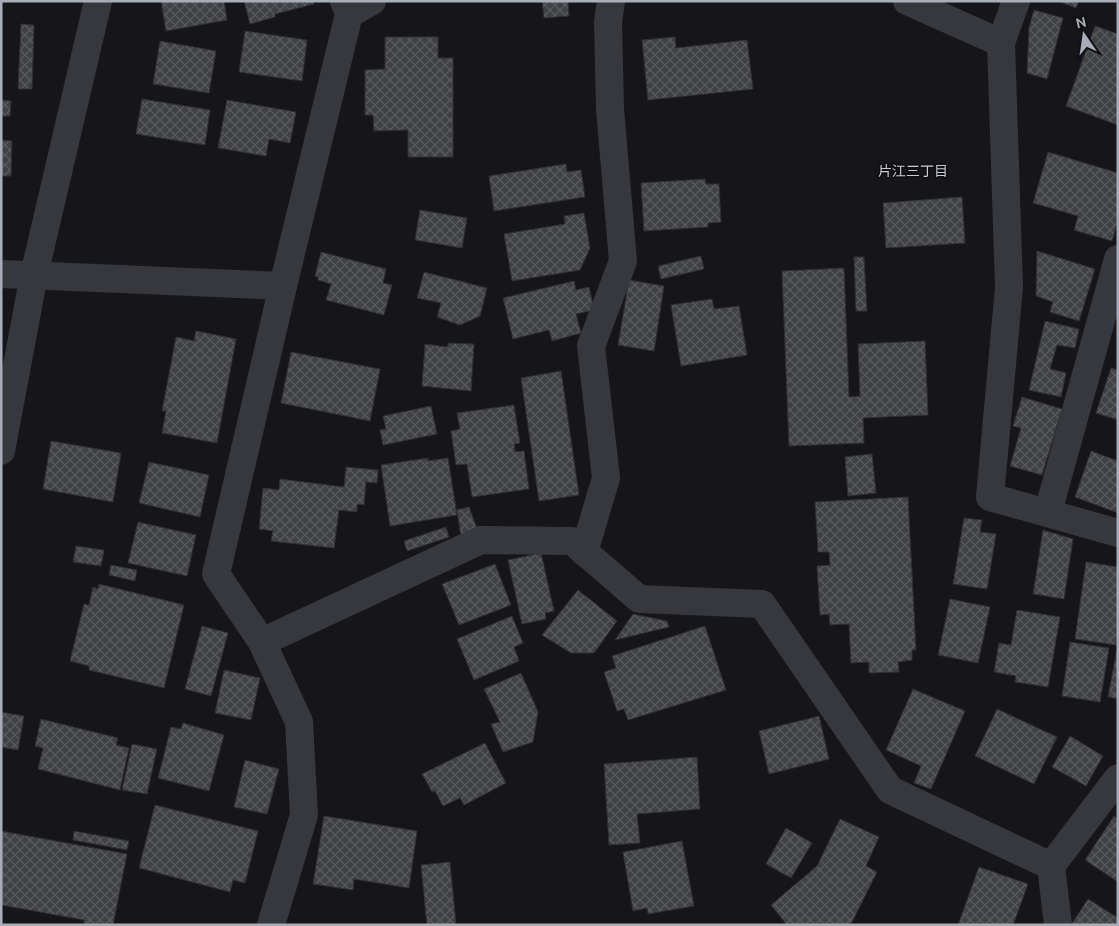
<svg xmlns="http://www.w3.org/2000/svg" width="1119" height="926" font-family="Ubuntu,'Noto Sans JP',sans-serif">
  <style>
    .building { fill: url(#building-cross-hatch); stroke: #303034 }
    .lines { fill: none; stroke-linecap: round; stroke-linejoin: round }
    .minor { stroke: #37383d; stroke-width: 28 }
    .labels { text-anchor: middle; stroke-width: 4; stroke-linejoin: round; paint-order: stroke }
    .neighbourhood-label { font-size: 14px; fill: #c9ccd4; stroke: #111113 }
  </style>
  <defs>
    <pattern id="building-cross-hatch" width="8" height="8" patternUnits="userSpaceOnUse" patternTransform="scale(1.25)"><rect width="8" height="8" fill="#404145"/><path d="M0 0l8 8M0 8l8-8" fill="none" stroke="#595a5e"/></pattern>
  </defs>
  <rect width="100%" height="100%" fill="#161618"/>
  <g class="building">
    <path d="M161 1H224L227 20 166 31Z"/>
    <path d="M244 1H313L314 4 275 14V17L250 24Z"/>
    <path d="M542 1H568L569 16 544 18Z"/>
    <path d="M1058 1H1079L1076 8Z"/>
    <path d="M1034 10 1063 18 1047 79 1027 73 1029 28Z"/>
    <path d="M21 24 34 25 32 89H18Z"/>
    <path d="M1095 26 1118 34V125L1066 106Z"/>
    <path d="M245 31 307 40 302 81 239 72Z"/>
    <path d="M385 37H438V58H453V157H408V130L374 131 373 115H365V70L385 69Z"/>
    <path d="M675 37 676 48 747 40 753 89 648 100 642 40Z"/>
    <path d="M160 41 216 51 209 93 153 84Z"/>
    <path d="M142 99 210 110 205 145 136 134Z"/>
    <path d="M1 100 11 101 10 116H1Z"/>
    <path d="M227 100 296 112 290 143 269 139 266 156 218 148Z"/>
    <path d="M1 140 12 141 11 176H1Z"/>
    <path d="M1048 152 1118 173V221L1112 241 1074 230 1078 216 1033 203Z"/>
    <path d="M566 164 567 172 581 170 585 197 494 211 489 176Z"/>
    <path d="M705 179 706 184H719L721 222 708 223V227L644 231 641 183Z"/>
    <path d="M962 197 965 243 886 248 883 203Z"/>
    <path d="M420 210 467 218 462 248 415 240Z"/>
    <path d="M584 213 590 248 580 270 512 281 504 234 565 224 564 216Z"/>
    <path d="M1037 251 1095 269 1079 321 1050 312 1053 302 1036 296Z"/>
    <path d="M321 252 386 269 383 283 392 285 384 315 326 300 331 284 318 280V277L315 276Z"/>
    <path d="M701 256 704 269 661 279 658 266Z"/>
    <path d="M854 257H864L867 311H856Z"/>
    <path d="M844 268 849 397 860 396 858 344 925 341 928 415 863 418 864 443 789 446 782 271Z"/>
    <path d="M424 272 487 288 480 316 460 325 437 317 441 303 417 298Z"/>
    <path d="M629 280 664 286 654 351 618 345Z"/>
    <path d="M574 281 576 290 589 287 594 310 576 314 581 333 552 341 549 330 513 339 503 298Z"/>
    <path d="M712 299 714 309 739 306 747 355 681 366 671 305Z"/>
    <path d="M1045 321 1079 329 1075 348 1057 345 1050 369 1066 373 1061 397 1029 390Z"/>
    <path d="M196 331 236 339 217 443 162 433 166 411H162L176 337 194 341Z"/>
    <path d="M448 343 474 344 471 391 422 386 425 344 448 347Z"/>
    <path d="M291 352 380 369 370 421 281 403Z"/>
    <path d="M1111 368 1118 370V420L1096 413Z"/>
    <path d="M561 371 579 495 539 501 521 378Z"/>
    <path d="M1022 397 1062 409 1042 475 1010 466 1021 428 1013 426Z"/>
    <path d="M514 405 520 443 514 444 515 452 524 451 529 489 472 497 467 464 456 465 451 431 460 429 457 413Z"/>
    <path d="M431 406 437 434 383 445 380 430 386 429 383 416Z"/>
    <path d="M51 441 121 453 113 502 43 489Z"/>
    <path d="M1091 451 1118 461V513L1075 497Z"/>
    <path d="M872 454 876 493 848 496 845 457Z"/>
    <path d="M428 458V461L448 458 457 515 390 526 381 465Z"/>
    <path d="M149 462 209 475 200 517 139 503Z"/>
    <path d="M346 467 378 470 377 483 366 482 364 505 357 504V512L339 510 334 548 271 541 273 531 259 529 263 488 279 490 280 479 344 487Z"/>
    <path d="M908 497 916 650H912V660L898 662 899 672 869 673V662L851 663 849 624 830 625 829 614 820 615 817 566 830 565 829 552H818L815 502Z"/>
    <path d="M469 507 479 534 461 537 457 510Z"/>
    <path d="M964 518 982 520 980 532 996 534 987 589 953 584Z"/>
    <path d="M138 522 196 535 187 576 128 563Z"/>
    <path d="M446 527 449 537 407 551 404 541Z"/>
    <path d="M1043 530 1073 539 1064 599 1033 594Z"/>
    <path d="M76 546 104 550 101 566 73 562Z"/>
    <path d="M541 553 554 611 545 613 546 619 522 624 508 560Z"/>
    <path d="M1086 562 1118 567V634L1116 645 1075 639Z"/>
    <path d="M495 564 511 605 459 625 442 584Z"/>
    <path d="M111 565 137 570 135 581 109 575Z"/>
    <path d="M99 584 184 605 164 688 89 670V666L70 661 84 604 89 605 93 587 98 589Z"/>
    <path d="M578 590 617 621 594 653H571L542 635Z"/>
    <path d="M950 599 990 607 978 663 938 655Z"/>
    <path d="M1017 610 1060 617 1048 687 1015 682 1016 676 994 672 999 643 1011 645Z"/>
    <path d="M633 614 667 621 669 627 615 640Z"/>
    <path d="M512 616 523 643 514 647 519 661 474 680 457 639Z"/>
    <path d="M202 626 228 633 211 696 185 689Z"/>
    <path d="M705 626 726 690 628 720 624 709 617 711 604 672 616 668 612 656Z"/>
    <path d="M1070 642 1109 648 1100 702 1062 696Z"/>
    <path d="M1117 649H1118V699L1108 697Z"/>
    <path d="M224 670 260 678 251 720 215 713Z"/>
    <path d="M521 673 538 712 533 742 503 752 491 724 500 722 484 689Z"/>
    <path d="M913 689 965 711 931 789 914 783 921 766 886 750Z"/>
    <path d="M997 709 1057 737 1034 784 975 756Z"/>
    <path d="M1 712 24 716 18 750 1 747Z"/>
    <path d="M819 716 829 759 769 774 759 731Z"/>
    <path d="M41 719 118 738 116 745 129 748 120 790 38 769 43 748 35 746Z"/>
    <path d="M183 723 224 735 209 791 158 778 171 727 181 729Z"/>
    <path d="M1070 736 1103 756 1086 786 1052 767Z"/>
    <path d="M485 743 506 783 464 805 460 798 443 806 435 791 432 792 422 774Z"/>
    <path d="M132 744 157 749 147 794 122 790Z"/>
    <path d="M697 757 700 809 637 814 640 843 609 845 604 764Z"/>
    <path d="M245 760 279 769 267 814 234 807Z"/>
    <path d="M155 805 258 831 245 883 233 880 230 892 139 868Z"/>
    <path d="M324 816 417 831 409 888 354 879 353 890 313 884Z"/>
    <path d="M1114 816 1118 819V882L1085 860Z"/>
    <path d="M840 819 879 837 866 866 877 872 852 922 849 925H787L771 905 817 866Z"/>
    <path d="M786 828 812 843 791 878 766 864Z"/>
    <path d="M1 831 127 854 113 925H84V920L1 905Z"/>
    <path d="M74 831 129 841 127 850 73 840Z"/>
    <path d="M682 841 694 906 648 914 647 908 633 911 623 852Z"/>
    <path d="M450 862 456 925H427L421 865Z"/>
    <path d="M979 867 1028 884 1013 925H958Z"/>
    <path d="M1088 899 1118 918V925H1071Z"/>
  </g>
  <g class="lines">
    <g class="minor">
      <path d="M907 1 1001 43"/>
      <path d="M1016 1 1001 43 1009 287 990 497 1118 533"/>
      <path d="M349 14 372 1"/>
      <path d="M1 274 283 286 349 14 344 1"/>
      <path d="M1 451 34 275 98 1"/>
      <path d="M1048 512 1118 259"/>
      <path d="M584 552 606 478 591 346 623 261 610 109 608 22 611 1"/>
      <path d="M262 642 481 540 572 541 639 599 762 604 890 790 1051 866 1058 925"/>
      <path d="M1051 866 1118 778"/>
      <path d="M271 925 304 815 299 722 262 642 216 574 283 286"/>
    </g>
  </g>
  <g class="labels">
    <g class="neighbourhood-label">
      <text x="913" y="176">片江三丁目</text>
    </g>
  </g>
  <rect width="1119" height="926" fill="none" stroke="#a8adb8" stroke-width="5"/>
  <g transform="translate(1084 35) rotate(347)" stroke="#111113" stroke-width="4" paint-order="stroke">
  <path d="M0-4L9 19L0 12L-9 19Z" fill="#a8adb8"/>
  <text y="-8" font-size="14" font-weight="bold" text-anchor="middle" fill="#a8adb8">N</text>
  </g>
</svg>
